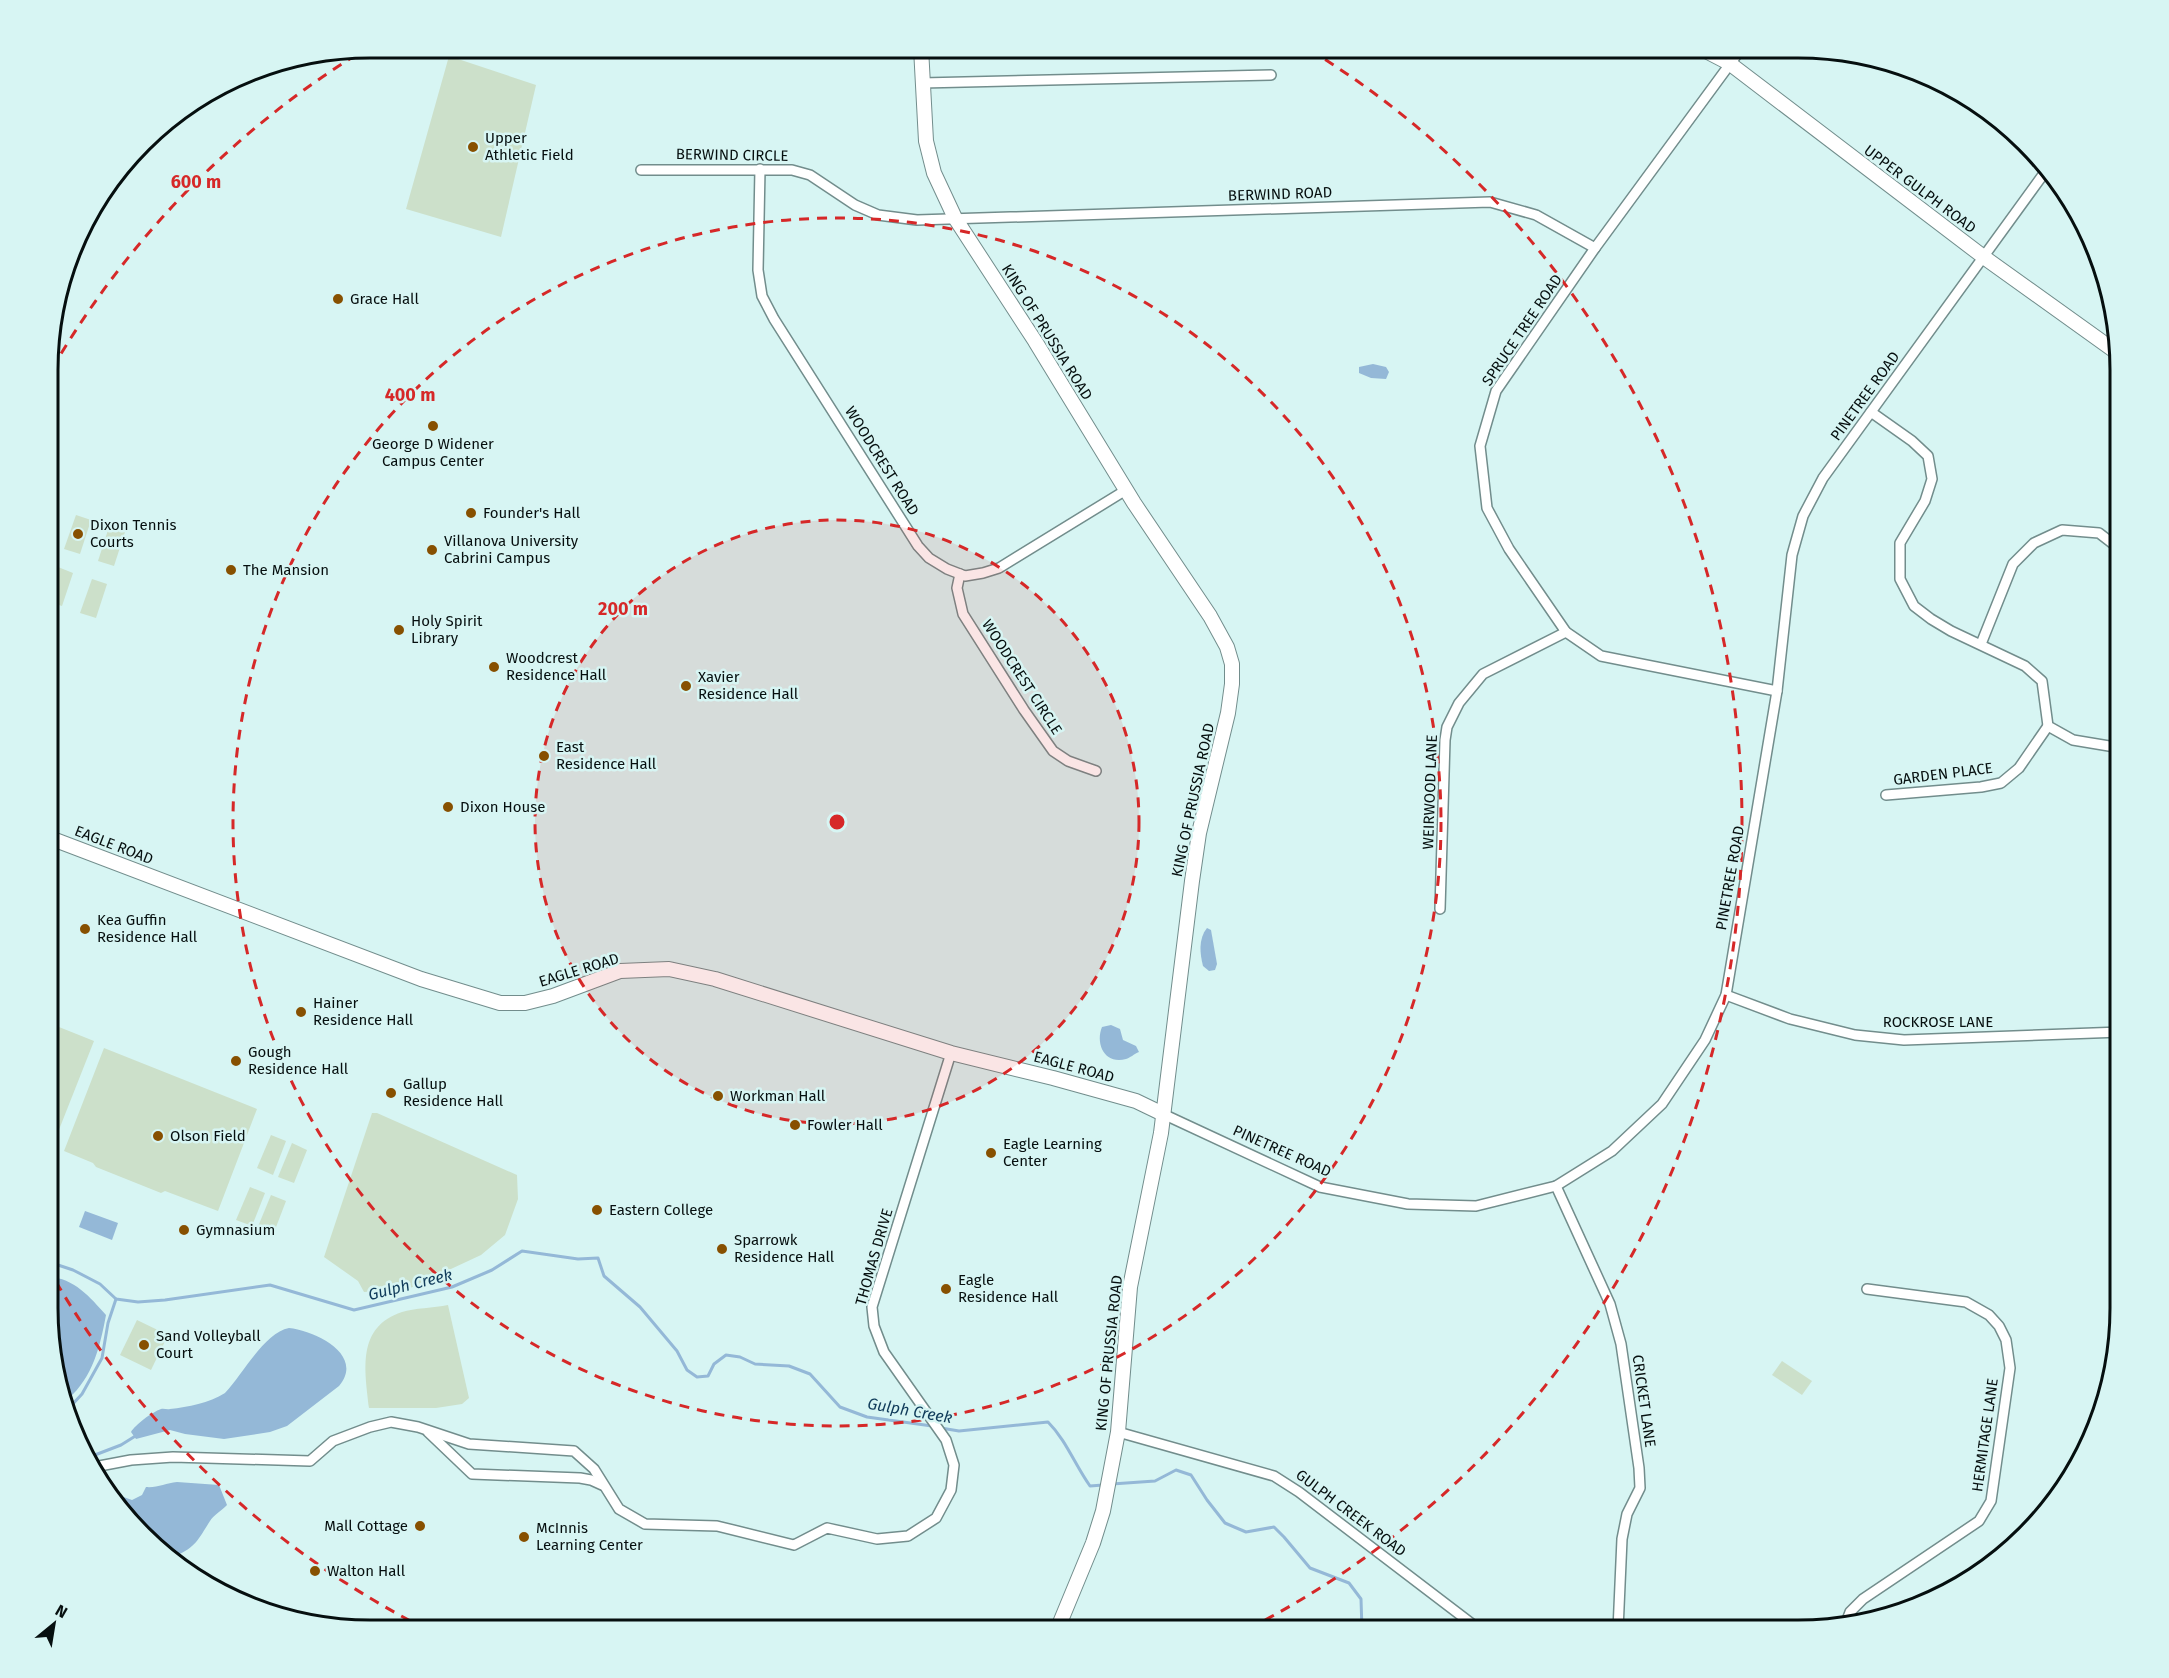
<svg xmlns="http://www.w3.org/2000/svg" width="2169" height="1678" font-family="'Fira Sans',sans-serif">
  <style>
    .green { fill: #cce0ca }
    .water { fill: #94b8d7 }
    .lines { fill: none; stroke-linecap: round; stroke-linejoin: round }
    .stream { stroke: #94b8d7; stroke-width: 3 }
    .street-casing { stroke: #728d8c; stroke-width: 12 }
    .secondary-casing { stroke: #728d8c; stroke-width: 16 }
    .street { stroke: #fff; stroke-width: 9 }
    .secondary { stroke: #fff; stroke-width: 14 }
    .ring { fill: none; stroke: #d62828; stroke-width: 3; stroke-dasharray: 10 8 }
    .poi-dot { fill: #875000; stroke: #d7f5f3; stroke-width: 2 }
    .labels { text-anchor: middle; stroke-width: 5; stroke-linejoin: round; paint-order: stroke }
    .poi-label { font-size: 15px; fill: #060f0f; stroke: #d7f5f3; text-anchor: start }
    .street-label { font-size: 15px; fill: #060f0f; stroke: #d7f5f3 }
    .water-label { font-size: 16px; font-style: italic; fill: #103b5a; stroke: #d7f5f3 }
    .rim { fill: none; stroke: #060f0f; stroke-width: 3 }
    .centre { fill: #d62828; stroke: #d7f5f3; stroke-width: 3 }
    .ring-label { font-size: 18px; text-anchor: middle; font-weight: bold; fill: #d62828; stroke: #d7f5f3; stroke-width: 5; stroke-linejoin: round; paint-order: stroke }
  </style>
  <rect width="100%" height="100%" fill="#d7f5f3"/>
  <g class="green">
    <path d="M449 56 536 85 501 237 406 209Z"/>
    <path d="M76 515 91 520 80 554 64 549Z"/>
    <path d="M109 527 125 532 114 566 98 561Z"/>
    <path d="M58 567 73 573 62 606 50 602V589Z"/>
    <path d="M92 579 107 584 96 618 80 613Z"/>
    <path d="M49 1023 94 1041 49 1155Z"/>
    <path d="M104 1048 257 1109 218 1211 165 1191 161 1193 96 1167 93 1163 64 1151Z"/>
    <path d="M372 1113H377L517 1175 518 1199 505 1235 481 1255 408 1289 364 1292 358 1281 324 1257Z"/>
    <path d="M271 1135 286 1141 273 1175 257 1168Z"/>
    <path d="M292 1143 307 1150 294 1183 278 1177Z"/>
    <path d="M250 1187 265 1193 252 1226 236 1220Z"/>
    <path d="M271 1195 286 1201 273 1235 257 1229Z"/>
    <path d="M448 1305 469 1398 462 1404 436 1408H369C365 1371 356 1327 402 1312 414 1308 434 1308 448 1305Z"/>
    <path d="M137 1320 168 1335 151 1370 120 1355Z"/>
    <path d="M1782 1361 1812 1381 1802 1395 1772 1375Z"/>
  </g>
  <g class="water">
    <path d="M1373 364 1386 367 1389 372 1386 379 1371 378 1359 373V367Z"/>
    <path d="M1207 928 1211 930 1217 964 1215 970 1209 971 1203 966C1200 954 1198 939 1207 928Z"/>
    <path d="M1111 1025 1120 1029 1123 1040 1136 1046 1139 1052C1134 1054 1130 1058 1126 1059 1105 1065 1095 1044 1102 1027Z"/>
    <path d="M85 1211 118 1223 112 1240 79 1227Z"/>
    <path d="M49 1277C74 1278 90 1297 106 1315 100 1347 93 1377 68 1399L49 1329Z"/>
    <path d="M289 1328C316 1331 365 1355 339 1386L287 1426 270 1432 224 1439 185 1434 170 1430 136 1439 131 1432C135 1425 152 1412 161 1409 164 1408 167 1410 170 1409 188 1407 209 1403 225 1393 243 1374 264 1333 289 1328Z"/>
    <path d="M177 1482 219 1485 227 1505C222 1510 213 1516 210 1521 196 1543 196 1547 171 1558L158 1550 115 1494 132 1500 142 1495 146 1487C157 1488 166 1483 177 1482Z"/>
  </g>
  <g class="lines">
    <g class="stream">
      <path d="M49 1262 73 1270 100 1284 116 1299 138 1302 165 1300 270 1285 354 1310 452 1287 492 1270 522 1251 578 1259 598 1258 604 1276 640 1307 677 1351 687 1370 697 1377 708 1376 714 1364 726 1355 740 1357 755 1364 789 1366 810 1374 840 1407 867 1417 932 1426"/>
      <path d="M70 1407 82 1394 102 1358 108 1323 116 1299"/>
      <path d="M941 1428 959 1431 1048 1422C1066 1440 1075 1465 1090 1486L1103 1485"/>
      <path d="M87 1458 121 1445 137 1435"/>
      <path d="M1112 1484 1155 1481 1176 1470 1191 1475 1207 1500 1225 1523 1246 1532 1274 1527 1284 1537 1310 1568 1349 1583 1361 1599 1362 1630"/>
    </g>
    <g class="street-casing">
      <g id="street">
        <path d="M1741 49 1595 248 1496 391 1480 446 1487 508 1509 549 1566 632 1601 656 1777 691"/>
        <path d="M922 83 1271 75"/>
        <path d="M760 169 758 270 762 296 774 319 918 546 929 558 947 569 965 576 983 573 999 568 1126 490"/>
        <path d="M641 170H792L810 175 855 205 878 215 917 220 1490 202 1536 215 1595 248"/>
        <path d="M1871 412 1912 441 1928 456 1932 479 1925 501 1900 543V579L1914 606 1931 619 1951 631 2025 666 2042 681 2048 726 2073 740 2121 748"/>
        <path d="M960 574 957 588 963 614 1024 710 1053 751 1068 761 1096 771"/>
        <path d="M1981 644 2013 564 2034 543 2062 530 2099 533 2121 550"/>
        <path d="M1886 795 1981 787 2001 783 2019 768 2048 726"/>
        <path d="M1440 909 1445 740 1447 727 1459 703 1483 674 1566 632"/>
        <path d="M1726 995 1790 1019 1855 1035 1904 1040 2121 1032"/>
        <path d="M1163 1114 1320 1187 1408 1204 1476 1206 1556 1186 1612 1151 1662 1104 1705 1040 1726 995 1777 691 1792 555 1803 516 1823 478 2045 172"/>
        <path d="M1556 1186 1610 1304 1621 1344 1639 1468 1640 1488 1627 1514 1622 1539 1618 1630"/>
        <path d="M428 1432 472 1474 580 1478 591 1480 602 1485"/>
        <path d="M1118 1432 1274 1476 1299 1492 1480 1630"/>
        <path d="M94 1467 131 1460 173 1457 310 1461 333 1441 370 1427 391 1422 418 1427 469 1444 574 1451 594 1469 619 1509 645 1524 717 1526 794 1545 827 1528 877 1539 908 1536 936 1518 951 1490 954 1465 946 1440 884 1352 874 1326 872 1307 951 1053"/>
        <path d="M1847 1620 1850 1612 1863 1599 1979 1521 1991 1501 2010 1368 2006 1340 1999 1326 1989 1315 1966 1302 1867 1289"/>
      </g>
    </g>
    <g class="secondary-casing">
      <g id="secondary">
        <path d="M921 48 926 141 934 173 955 218 1035 341 1134 503 1210 616 1227 647 1232 664V684L1228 713 1199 833 1192 881 1161 1133 1130 1287 1118 1432 1103 1511 1093 1543 1057 1630"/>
        <path d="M1702 49 1729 63 1985 258 2119 354"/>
        <path d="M50 838 421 979 500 1003H525L553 996 620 971 669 969 715 979 951 1053 1053 1078 1136 1101 1163 1114"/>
      </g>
    </g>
    <use href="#street" class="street"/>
    <use href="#secondary" class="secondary"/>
  </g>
  <circle cx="837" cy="822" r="302" fill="#d62828" fill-opacity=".12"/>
  <g class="ring">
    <circle cx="837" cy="822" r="302"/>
    <circle cx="837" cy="822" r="604"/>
    <path d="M426 1629A906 906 0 0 1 52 1275M52 369A906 906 0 0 1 364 50M1310 50A906 906 0 0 1 1248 1629"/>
  </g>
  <g class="poi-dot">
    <circle cx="473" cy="147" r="6"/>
    <circle cx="338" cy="299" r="6"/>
    <circle cx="433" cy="426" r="6"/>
    <circle cx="471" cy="513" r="6"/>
    <circle cx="78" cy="534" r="6"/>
    <circle cx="432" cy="550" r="6"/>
    <circle cx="231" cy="570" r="6"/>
    <circle cx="399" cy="630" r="6"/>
    <circle cx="494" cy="667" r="6"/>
    <circle cx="686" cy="686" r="6"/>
    <circle cx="544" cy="756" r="6"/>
    <circle cx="448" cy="807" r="6"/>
    <circle cx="85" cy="929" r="6"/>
    <circle cx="301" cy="1012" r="6"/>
    <circle cx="236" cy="1061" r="6"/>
    <circle cx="391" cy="1093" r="6"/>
    <circle cx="718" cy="1096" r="6"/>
    <circle cx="795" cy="1125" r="6"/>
    <circle cx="158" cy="1136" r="6"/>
    <circle cx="991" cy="1153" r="6"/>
    <circle cx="597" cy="1210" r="6"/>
    <circle cx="184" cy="1230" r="6"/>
    <circle cx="722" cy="1249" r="6"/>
    <circle cx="946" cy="1289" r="6"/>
    <circle cx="144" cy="1345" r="6"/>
    <circle cx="420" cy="1526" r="6"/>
    <circle cx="524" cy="1537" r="6"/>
    <circle cx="315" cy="1571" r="6"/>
  </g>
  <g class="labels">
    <g class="poi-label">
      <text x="485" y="143">Upper<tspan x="485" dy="17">Athletic Field</tspan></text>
      <text x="350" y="304">Grace Hall</text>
      <text x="433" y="449" text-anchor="middle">George D Widener<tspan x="433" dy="17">Campus Center</tspan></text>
      <text x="483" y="518">Founder's Hall</text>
      <text x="90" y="530">Dixon Tennis<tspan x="90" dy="17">Courts</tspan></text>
      <text x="444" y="546">Villanova University<tspan x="444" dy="17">Cabrini Campus</tspan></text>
      <text x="243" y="575">The Mansion</text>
      <text x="411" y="626">Holy Spirit<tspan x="411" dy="17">Library</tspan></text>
      <text x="506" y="663">Woodcrest<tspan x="506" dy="17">Residence Hall</tspan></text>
      <text x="698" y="682">Xavier<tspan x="698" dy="17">Residence Hall</tspan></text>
      <text x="556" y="752">East<tspan x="556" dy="17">Residence Hall</tspan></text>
      <text x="460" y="812">Dixon House</text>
      <text x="97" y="925">Kea Guffin<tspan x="97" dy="17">Residence Hall</tspan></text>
      <text x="313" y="1008">Hainer<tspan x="313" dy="17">Residence Hall</tspan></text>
      <text x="248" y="1057">Gough<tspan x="248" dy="17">Residence Hall</tspan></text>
      <text x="403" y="1089">Gallup<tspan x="403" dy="17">Residence Hall</tspan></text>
      <text x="730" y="1101">Workman Hall</text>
      <text x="807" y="1130">Fowler Hall</text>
      <text x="170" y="1141">Olson Field</text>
      <text x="1003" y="1149">Eagle Learning<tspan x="1003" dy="17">Center</tspan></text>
      <text x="609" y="1215">Eastern College</text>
      <text x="196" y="1235">Gymnasium</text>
      <text x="734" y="1245">Sparrowk<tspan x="734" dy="17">Residence Hall</tspan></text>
      <text x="958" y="1285">Eagle<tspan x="958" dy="17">Residence Hall</tspan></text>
      <text x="156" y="1341">Sand Volleyball<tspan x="156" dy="17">Court</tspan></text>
      <text x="408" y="1531" text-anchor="end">Mall Cottage</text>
      <text x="536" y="1533">McInnis<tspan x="536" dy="17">Learning Center</tspan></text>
      <text x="327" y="1576">Walton Hall</text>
    </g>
    <g class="street-label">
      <text transform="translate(732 155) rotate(1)" y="5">BERWIND CIRCLE</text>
      <text transform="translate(1920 189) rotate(37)" y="5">UPPER GULPH ROAD</text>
      <text transform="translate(1280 194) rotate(-2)" y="5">BERWIND ROAD</text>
      <text transform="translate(1522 330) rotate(-56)" y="5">SPRUCE TREE ROAD</text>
      <text transform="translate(1047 332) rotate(58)" y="5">KING OF PRUSSIA ROAD</text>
      <text transform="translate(1865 396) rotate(-54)" y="5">PINETREE ROAD</text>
      <text transform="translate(882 461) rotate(58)" y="5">WOODCREST ROAD</text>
      <text transform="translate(1022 677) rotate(57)" y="5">WOODCREST CIRCLE</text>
      <text transform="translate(1943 774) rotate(-7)" y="5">GARDEN PLACE</text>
      <text transform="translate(1430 792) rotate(-88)" y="5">WEIRWOOD LANE</text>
      <text transform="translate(1193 800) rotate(-78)" y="5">KING OF PRUSSIA ROAD</text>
      <text transform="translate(114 845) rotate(21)" y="5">EAGLE ROAD</text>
      <text transform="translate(1730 878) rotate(-80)" y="5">PINETREE ROAD</text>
      <text transform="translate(579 970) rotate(-17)" y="5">EAGLE ROAD</text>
      <text x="1938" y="1027">ROCKROSE LANE</text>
      <text transform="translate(1074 1067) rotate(15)" y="5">EAGLE ROAD</text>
      <text transform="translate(1282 1151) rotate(24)" y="5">PINETREE ROAD</text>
      <text transform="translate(874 1257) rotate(-74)" y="5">THOMAS DRIVE</text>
      <text transform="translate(1109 1353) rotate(-84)" y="5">KING OF PRUSSIA ROAD</text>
      <text transform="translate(1644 1401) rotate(82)" y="5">CRICKET LANE</text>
      <text transform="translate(1985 1435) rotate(-82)" y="5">HERMITAGE LANE</text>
      <text transform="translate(1351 1513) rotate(37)" y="5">GULPH CREEK ROAD</text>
    </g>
    <g class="water-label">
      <text transform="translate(410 1284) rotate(-14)" y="6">Gulph Creek</text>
      <text transform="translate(910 1410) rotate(10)" y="6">Gulph Creek</text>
    </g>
  </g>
  <path d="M0 0H2169V1678H0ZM370 58H1798A312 312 0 0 1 2110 370V1308A312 312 0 0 1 1798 1620H370A312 312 0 0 1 58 1308V370A312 312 0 0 1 370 58Z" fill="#d7f5f3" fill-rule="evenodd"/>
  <path class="rim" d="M370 58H1798A312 312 0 0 1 2110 370V1308A312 312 0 0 1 1798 1620H370A312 312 0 0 1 58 1308V370A312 312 0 0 1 370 58Z"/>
  <circle cx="837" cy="822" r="9" class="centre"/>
  <g class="ring-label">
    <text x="196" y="188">600 m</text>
    <text x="410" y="401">400 m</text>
    <text x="623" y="615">200 m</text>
  </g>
  <g transform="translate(54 1624) rotate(30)" stroke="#d7f5f3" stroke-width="4.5" paint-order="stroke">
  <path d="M0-4.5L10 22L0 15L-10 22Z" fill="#060f0f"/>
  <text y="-9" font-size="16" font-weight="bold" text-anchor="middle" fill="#060f0f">N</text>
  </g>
</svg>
